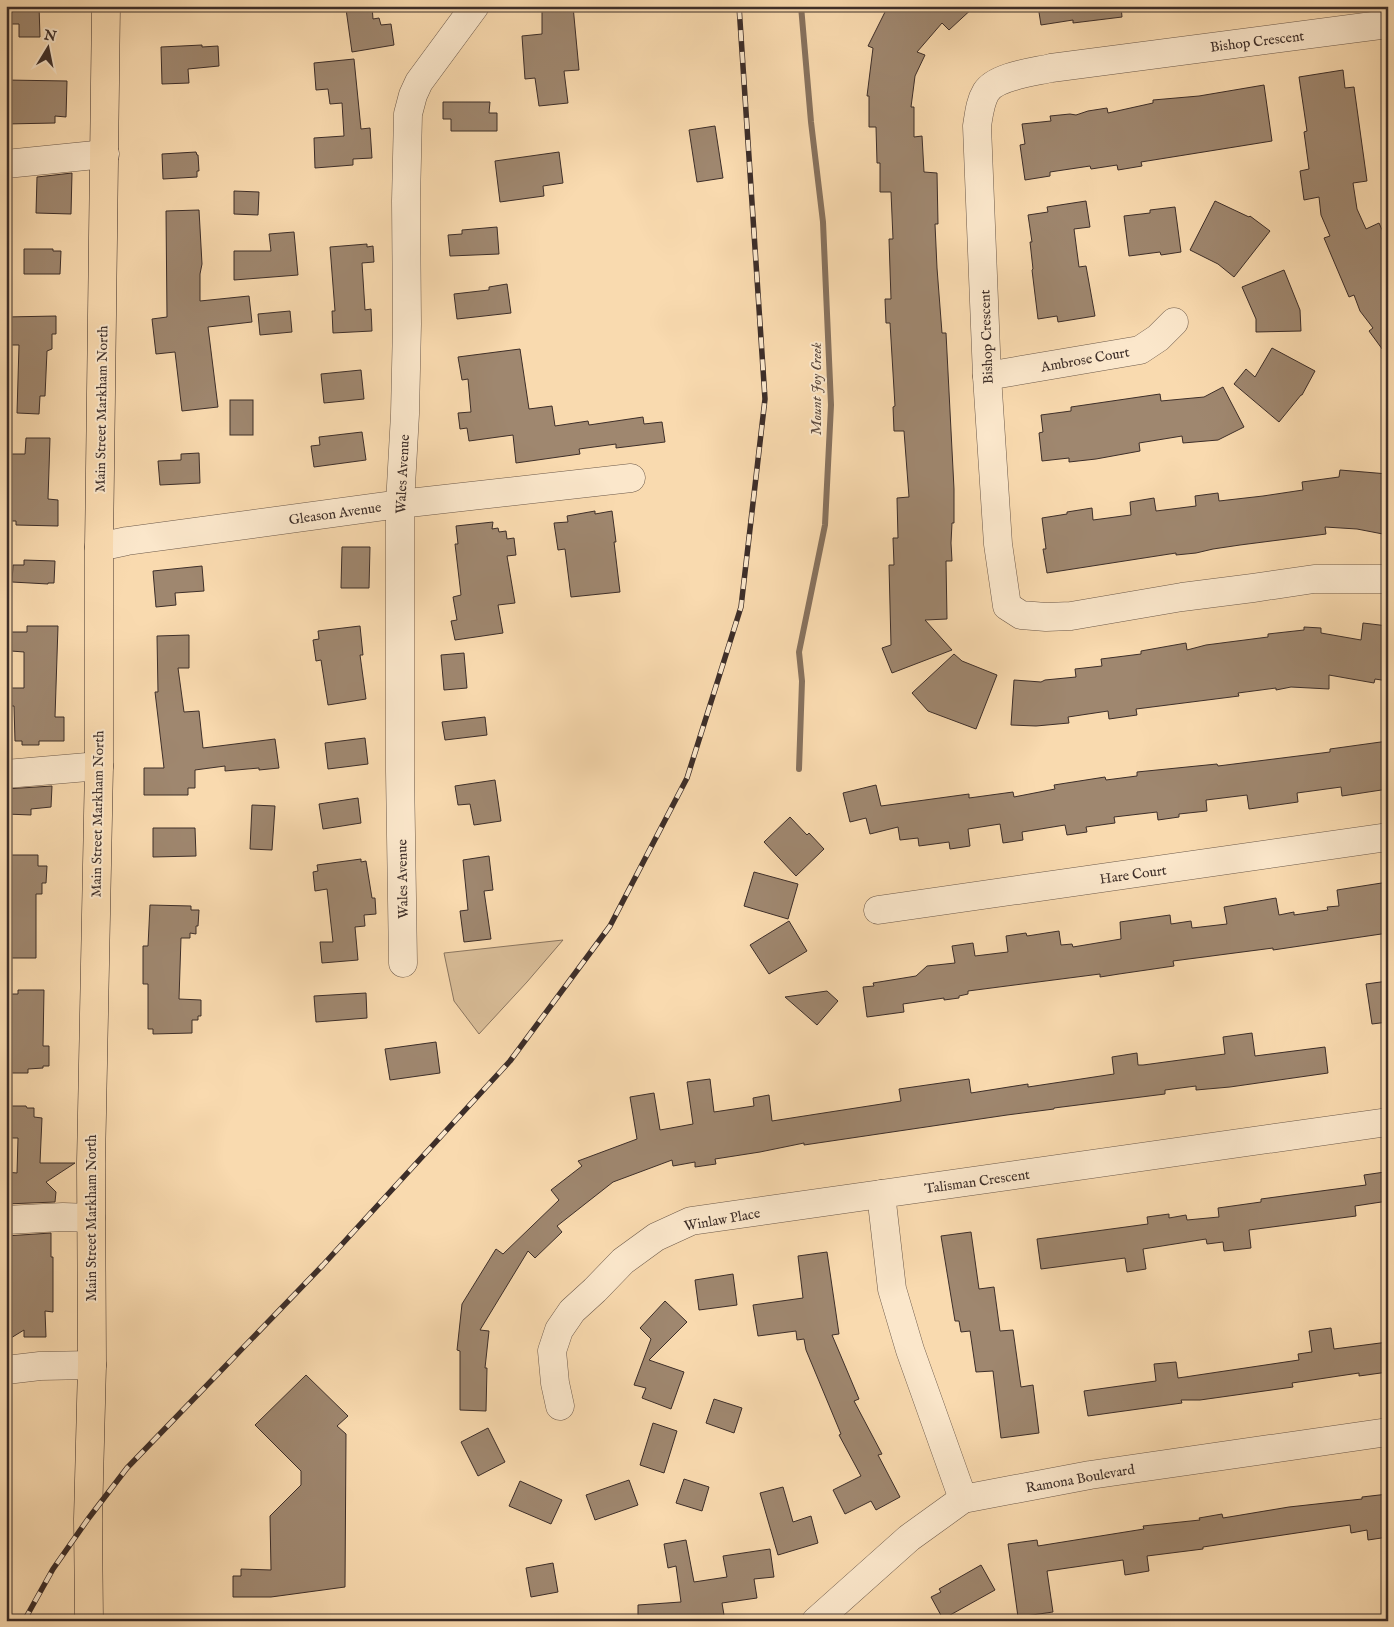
<svg xmlns="http://www.w3.org/2000/svg" width="1394" height="1627" font-family="'IM FELL English',serif">
  <style>
    .green { fill: #d9bd98; stroke: #8b7660 }
    .lines { fill: none; stroke-linecap: round; stroke-linejoin: round }
    .stream { stroke: #87725e; stroke-width: 6 }
    .building { fill: #9f876f; stroke: #3d2e29 }
    .minor-casing { stroke: #6c594a; stroke-width: 29 }
    .major-casing { stroke: #3d2e29; stroke-width: 29 }
    .minor { stroke: #fbe7cb; stroke-width: 28 }
    .major { stroke: #f9daaf; stroke-width: 28 }
    .rail-casing { stroke: #3d2e29; stroke-width: 5.5 }
    .rail { stroke: #fbe7cb; stroke-width: 4; stroke-dasharray: 11; stroke-linecap: butt }
    .labels { text-anchor: middle; stroke-width: 4; stroke-linejoin: round; paint-order: stroke }
    .street-label { font-size: 14px; fill: #3d2e29; stroke: #fbe7cb }
    .water-label { font-size: 15px; font-style: italic; fill: #5c4a3f; stroke: #fbe7cb }
  </style>
  <rect width="100%" height="100%" fill="#f9daaf"/>
  <filter id="stains"><feTurbulence type="fractalNoise" baseFrequency=".004" numOctaves="4"/><feColorMatrix values="0 0 0 0 .2 0 0 0 0 .09 0 0 0 0 .02 0 0 0 .5 -.17"/></filter>
  <radialGradient id="worn" r=".72"><stop offset=".6" stop-color="#630" stop-opacity="0"/><stop offset="1" stop-color="#630" stop-opacity=".3"/></radialGradient>
  <path class="green" d="M563 940 527 982 479 1034 454 1001 444 953Z"/>
  <g class="lines">
    <path class="stream" d="M799 769 802 681 799 652 825 525 831 405 823 222 811 122 801 6"/>
  </g>
  <g class="building">
    <path d="M6 6H39L40 37H19V24H6Z"/>
    <path d="M366 6H372L373 19 379 18 381 25 391 24 394 45 352 52 346 9Z"/>
    <path d="M542 6H573L579 70 564 71 568 103 539 106 535 78 525 79 522 36 542 34Z"/>
    <path d="M888 6H975L949 30 942 23 917 52 925 55 915 76 911 107H914V137L922 136 924 172 937 173 938 224H935L937 268 942 333H946L954 489V523H952L951 543 952 561H946L947 619 925 620 952 650 892 673 882 648 891 645 889 565H894L893 538H898L897 498 909 497 904 431H894L893 407 895 406 890 323H886L885 299H891L889 239H893L891 192H880V163H877L876 127H869V96H867L873 48 868 46Z"/>
    <path d="M1038 6H1121L1122 17 1073 23V20L1041 25Z"/>
    <path d="M202 45V47L218 46 219 66 188 69 189 83 162 84 161 47Z"/>
    <path d="M354 59 361 129 370 128 372 158 353 159V165L315 168 314 138 344 136 342 103 330 104 328 89 316 90 314 63Z"/>
    <path d="M1343 70 1345 88 1354 87 1367 181 1353 183 1357 209 1366 229 1379 223 1388 243V357L1369 331 1373 328 1360 311 1354 295 1349 297 1324 238 1330 236 1321 215 1319 197 1304 200 1300 171 1309 169 1304 132 1307 131 1299 77Z"/>
    <path d="M6 80 67 81 66 117 55 116V123L6 124Z"/>
    <path d="M1264 85 1272 141 1141 162 1142 166 1118 170 1117 165 1091 169 1090 166 1050 172V176L1025 180 1020 145 1025 144 1022 124 1051 121 1050 116 1070 114 1076 115 1088 111 1107 108 1108 113 1153 103V100L1199 96Z"/>
    <path d="M443 102H490L489 113H497V131H451V119H443Z"/>
    <path d="M715 126 723 178 697 182 689 130Z"/>
    <path d="M196 152 197 155H198L199 171H197V177L163 179 162 154Z"/>
    <path d="M559 152 563 183 543 186 544 196 500 202 495 161Z"/>
    <path d="M72 173 71 214 36 213 37 177Z"/>
    <path d="M234 191 259 192 258 215 234 214Z"/>
    <path d="M1086 201 1090 227 1074 229 1079 267 1086 266 1095 316 1058 322 1057 316 1038 319 1032 270 1033 269 1030 242H1032L1028 215 1048 212 1047 207Z"/>
    <path d="M1215 201 1249 217 1250 216 1270 231 1234 277 1218 264 1190 250Z"/>
    <path d="M1175 207 1181 252 1161 255 1160 252 1129 256 1124 216 1150 213V210Z"/>
    <path d="M199 210 202 264 200 274V301L249 296 252 322 208 327 218 407 182 411 175 352 156 354 152 319 167 317 166 211Z"/>
    <path d="M497 227 499 254 450 256 448 235 462 234V230Z"/>
    <path d="M294 232 298 275 234 280V251H271L269 234Z"/>
    <path d="M367 244V247L373 246 374 262 362 263 365 310 371 309 372 331 333 333 332 311H335L330 247Z"/>
    <path d="M24 249H53V251H61L60 274H24Z"/>
    <path d="M1284 270 1300 310 1301 331 1256 332V319L1242 287Z"/>
    <path d="M507 284 511 313 457 319 454 294 489 290V287Z"/>
    <path d="M290 311 292 332 260 335 258 314Z"/>
    <path d="M56 316V334H52V349L47 351 45 396H40L39 414 17 413 19 345H6V317Z"/>
    <path d="M1272 348 1315 371 1302 395H1301L1279 422 1234 384 1246 369 1255 377Z"/>
    <path d="M520 349 529 409 552 406 555 426 588 421 589 425 643 417 644 424 662 422 665 442 616 448V444L579 449 580 454 516 463 513 435 469 441 467 428 460 429 458 413 471 412 468 379 462 380 458 357Z"/>
    <path d="M361 370 364 399 324 403 321 374Z"/>
    <path d="M1223 387 1244 427 1218 440 1183 443 1182 436 1139 443 1140 451 1096 459 1069 462V458L1042 461 1039 433 1043 432 1041 415 1071 411V407L1160 394 1161 401 1204 397Z"/>
    <rect x="230" y="400" width="23" height="35"/>
    <path d="M362 432 366 460 314 467 311 446 320 445 319 437Z"/>
    <path d="M26 438H50L48 499 58 500V526L16 525V521H6V454H25Z"/>
    <path d="M199 453 200 483 160 485 158 461 181 460V454Z"/>
    <path d="M1340 470 1388 474V535L1357 529 1325 527 1326 534 1240 545 1213 549 1196 553 1176 555V553L1047 573 1043 549H1046L1042 518 1067 514V512L1092 508 1093 520 1131 515 1130 502 1154 498 1156 511 1196 506 1195 496 1218 493 1219 501 1263 496 1303 490 1302 482 1339 477Z"/>
    <path d="M595 511V514L612 511 616 542H614L620 592 571 597 565 549 558 550 554 523 568 522 567 516Z"/>
    <path d="M493 522 492 529 498 528 499 532 506 531 507 539 514 538 516 555 507 556 515 603 498 605 503 633 455 640 451 621 457 620 453 597 461 595 455 544H458L456 526Z"/>
    <path d="M342 547H370L369 588H341Z"/>
    <path d="M24 560 55 561 54 583H48V584L12 582 13 565H24Z"/>
    <path d="M202 566 204 591 175 593 176 605 156 607 153 571Z"/>
    <path d="M1363 623 1388 626V681L1375 679 1374 683 1329 675V689L1291 687 1276 690V688L1238 693 1239 696 1136 709 1137 715 1109 719 1108 711 1068 717 1069 723 1036 726 1011 725 1014 680 1041 682 1045 680 1076 677 1075 669 1102 666 1101 659 1141 654V651L1186 643 1187 650 1206 645 1268 637V634L1304 630V627L1321 628V633L1361 640Z"/>
    <path d="M27 626H58L55 717H64V741H39V745H22V741H15L14 706H7V688H24V652L11 651V632H27Z"/>
    <path d="M360 626 363 655H360L366 699 328 705 321 660 316 661 313 640 319 639 318 631Z"/>
    <path d="M189 635V668H178L184 712 199 711 203 748 275 739 279 768 259 770V768L225 771V766L195 770V788H188V795H144V768H164L155 692H158L157 636Z"/>
    <path d="M464 653 467 688 444 690 441 655Z"/>
    <path d="M954 654 962 661 997 675 976 729 928 711 912 693Z"/>
    <path d="M485 717 487 735 445 740 442 722Z"/>
    <path d="M365 738 368 764 328 769 325 743Z"/>
    <path d="M1388 741V789L1342 796 1341 787 1297 793 1298 802 1249 809 1247 795 1206 800 1207 811 1179 814V817L1158 820 1157 812 1114 817 1115 823 1086 827 1087 832 1067 835 1065 825 1022 832 1023 840 1003 843 1000 824 968 829 970 846 950 849 949 842 919 846 918 838 900 840 898 827 870 834 866 818 850 822 843 793 876 785 881 806 969 794V798L1013 792 1014 797 1055 789 1054 785 1105 777 1106 780 1137 776V772L1217 764 1218 766 1330 752V749Z"/>
    <path d="M495 780 501 821 474 825 470 804 458 805 455 786Z"/>
    <path d="M52 786 51 807 31 809V815L6 814V789Z"/>
    <path d="M358 798 361 823 323 829 319 804Z"/>
    <path d="M252 805 275 806 272 850 250 849Z"/>
    <path d="M790 817 807 835 809 833 824 849 796 876 764 842Z"/>
    <path d="M153 828H195L196 856 153 857Z"/>
    <path d="M6 855H38V866H47L46 883H42V894H36V958H6Z"/>
    <path d="M489 856 493 890 484 891 491 939 464 942 460 911 468 910 463 860Z"/>
    <path d="M361 859V862L366 861 372 898H375L376 914 364 915 365 926 355 927 358 960 322 963 320 942H333L327 889 315 891 313 872 318 871 317 865Z"/>
    <path d="M754 872 798 884 788 919 744 906Z"/>
    <path d="M1388 882V933L1273 950V948L1173 961 1174 966 1119 974 1100 977V974L968 991V994L959 996V998L944 1000V998L903 1004 904 1012 867 1017 863 987 874 986 873 983 916 976 927 966 955 963 952 946 973 943 975 956 1008 952 1006 936 1026 933 1027 936 1059 931 1061 945 1072 944 1073 947 1121 939 1120 922 1170 915 1171 924 1191 921 1192 928 1227 924 1224 907 1276 898 1279 915 1294 912V915L1328 910 1327 907 1339 906 1337 890Z"/>
    <path d="M150 905 191 906V910H199L198 926H196V934L190 933V938H181L179 999 201 1000V1016H198V1020H192V1033L153 1034V1029H148V984H143V946H148Z"/>
    <path d="M789 921 807 951 769 974 750 945Z"/>
    <path d="M1388 981V1022L1372 1024 1366 984Z"/>
    <path d="M18 990H44L43 1046H49V1066H43V1068L28 1069V1073H6V994H18Z"/>
    <path d="M827 991 838 1001 817 1025 785 997Z"/>
    <path d="M366 993 367 1018 316 1022 314 996Z"/>
    <path d="M1252 1033 1255 1056 1325 1047 1328 1073 1230 1087 1196 1090V1086L1165 1090V1094L1054 1108V1109L1007 1115 804 1145V1143L760 1152 715 1159 716 1164 695 1167V1162L673 1166 672 1160 613 1182 557 1226 562 1232 535 1258 528 1251 480 1330 489 1331 485 1368H487L486 1411 460 1410V1351L457 1350 462 1304 496 1249 503 1254 559 1200 551 1190 582 1166 578 1161 637 1139 630 1097 654 1093 660 1130 693 1124 687 1082 710 1079 714 1112 754 1106 753 1098 769 1095 772 1121 901 1101 899 1089 969 1079 971 1093 1028 1084V1087L1114 1074 1112 1057 1137 1053 1138 1065H1143L1225 1054 1223 1037Z"/>
    <path d="M436 1042 440 1073 390 1080 385 1049Z"/>
    <path d="M6 1106H26L27 1108H34V1117L42 1118 40 1163H75L46 1182 56 1192 55 1202 6 1204V1172L17 1173 18 1138H10V1134H6Z"/>
    <path d="M1385 1172 1388 1181V1201L1355 1206 1356 1216 1249 1230 1251 1248 1224 1251 1223 1242 1207 1244 1206 1239 1143 1249 1146 1269 1127 1272 1125 1258 1041 1269 1037 1239 1148 1224 1147 1217 1169 1214V1218L1186 1215 1187 1220 1219 1217 1218 1208 1261 1202V1199L1366 1185 1364 1175Z"/>
    <path d="M971 1232 979 1289 994 1287 1000 1331 1013 1330 1021 1387 1033 1385 1039 1433 1001 1438 993 1371 976 1372 970 1331 961 1332 959 1321H955L941 1236Z"/>
    <path d="M51 1233V1257H53V1312L45 1311 46 1337H24V1330L6 1341V1305H11V1250H6V1236Z"/>
    <path d="M827 1252 839 1334 832 1335 859 1399 854 1401 882 1454 878 1455 900 1497 876 1510 871 1501 845 1514 833 1490 861 1476 839 1435 841 1434 806 1350 804 1339 797 1340 796 1331 758 1336 753 1305 803 1298 798 1256Z"/>
    <path d="M733 1274 737 1305 699 1310 695 1280Z"/>
    <path d="M665 1301 687 1322 649 1360 684 1372 671 1409 642 1398 646 1388 634 1385 651 1339 640 1328Z"/>
    <path d="M1331 1328 1334 1349 1388 1342V1372L1359 1376V1373L1292 1383 1293 1387 1200 1400H1181L1182 1403 1088 1416 1084 1391 1156 1381 1154 1364 1176 1362 1178 1378 1299 1360 1298 1354 1312 1352 1309 1331Z"/>
    <path d="M306 1375 348 1416 337 1426 346 1434 345 1587 271 1597H233V1576H241V1569L271 1570 270 1516 301 1485V1471L255 1425Z"/>
    <path d="M714 1399 742 1408 734 1433 706 1423Z"/>
    <path d="M653 1423 677 1431 664 1473 640 1465Z"/>
    <path d="M488 1428 505 1462 478 1476 461 1442Z"/>
    <path d="M684 1479 709 1487 702 1511 676 1503Z"/>
    <path d="M629 1480 638 1505 595 1520 586 1495Z"/>
    <path d="M520 1481 562 1500 551 1524 509 1506Z"/>
    <path d="M783 1487 793 1522 811 1516 818 1543 778 1555 760 1493Z"/>
    <path d="M1388 1494V1537L1368 1540 1367 1530 1351 1533 1350 1525 1203 1547V1549L1147 1556 1149 1571 1125 1575 1123 1560 1047 1571 1053 1612 1018 1617 1008 1544 1037 1540 1038 1546 1144 1529 1143 1526 1200 1520 1199 1518 1222 1514 1223 1518 1289 1507 1362 1499V1497Z"/>
    <path d="M686 1540 694 1582 727 1577 723 1556 770 1549 774 1577 754 1579 757 1598 722 1603 725 1621H638V1605L681 1602 676 1566 668 1568 664 1544Z"/>
    <path d="M553 1563 558 1592 531 1597 526 1568Z"/>
    <path d="M981 1565 995 1590 943 1619 931 1597 941 1592 939 1589Z"/>
  </g>
  <g class="lines">
    <g class="minor-casing">
      <g id="minor">
        <path d="M1388 24 1051 68C1034 72 996 76 986 92 980 102 979 114 977 126L987 376 998 544 1007 606 1021 615 1046 617 1071 616 1182 597 1253 588 1314 579H1388"/>
        <path d="M6 164 105 154"/>
        <path d="M987 376 1140 350 1158 338 1174 322"/>
        <path d="M99 547 127 541 400 504 631 478"/>
        <path d="M6 774 99 766"/>
        <path d="M878 910 1388 837"/>
        <path d="M403 963 400 771V504L405 414 407 324 406 201 408 114 413 95 419 82 475 6"/>
        <path d="M6 1220 63 1217 91 1218"/>
        <path d="M6 1370 40 1366 92 1365"/>
        <path d="M560 1406 555 1383 552 1351 559 1330 572 1311 595 1290 623 1261 656 1237 691 1221 881 1194"/>
        <path d="M963 1499 910 1350 892 1289 881 1194 1388 1122"/>
        <path d="M816 1621 909 1538 963 1499 1090 1475 1388 1432"/>
      </g>
    </g>
    <g class="major-casing">
      <path id="major" d="M89 1621 88 1519 92 1365 91 1163 99 766V547L106 6"/>
    </g>
    <use href="#minor" class="minor"/>
    <use href="#major" class="major"/>
    <g class="rail-casing">
      <path id="rail" d="M24 1621 53 1569 88 1519 127 1468 323 1265 510 1061 610 926 687 778 741 607 765 399 739 6"/>
    </g>
    <use href="#rail" class="rail"/>
  </g>
  <g class="labels">
    <g class="street-label">
      <text transform="translate(1257 41) rotate(-7)" y="5">Bishop Crescent</text>
      <text transform="translate(986 337) rotate(-92)" y="5">Bishop Crescent</text>
      <text transform="translate(1085 359) rotate(-10)" y="5">Ambrose Court</text>
      <text transform="translate(101 409) rotate(-89)" y="5">Main Street Markham North</text>
      <text transform="translate(402 474) rotate(-87)" y="5">Wales Avenue</text>
      <text transform="translate(335 513) rotate(-8)" y="5">Gleason Avenue</text>
      <text transform="translate(97 814) rotate(-89)" y="5">Main Street Markham North</text>
      <text transform="translate(1133 874) rotate(-8)" y="5">Hare Court</text>
      <text transform="translate(402 879) rotate(-91)" y="5">Wales Avenue</text>
      <text transform="translate(977 1181) rotate(-8)" y="5">Talisman Crescent</text>
      <text transform="translate(91 1218) rotate(-90)" y="5">Main Street Markham North</text>
      <text transform="translate(722 1219) rotate(-10)" y="5">Winlaw Place</text>
      <text transform="translate(1080 1478) rotate(-10)" y="5">Ramona Boulevard</text>
    </g>
    <g class="water-label">
      <text transform="translate(816 389) rotate(-90)" y="5">Mount Joy Creek</text>
    </g>
  </g>
  <rect width="1394" height="1627" fill="none" stroke="#f9daaf" stroke-width="25"/>
  <rect x="8" y="8" width="1379" height="1612" fill="none" stroke="#3d2e29" stroke-width="2.5"/>
  <rect x="12" y="12" width="1369" height="1602" fill="none" stroke="#3d2e29"/>
  <g transform="translate(48 48) rotate(10)" stroke="#fbe7cb" stroke-width="4" paint-order="stroke">
  <path d="M0-4L9 19L0 12L-9 19Z" fill="#3d2e29"/>
  <text y="-8" font-size="14" font-weight="bold" text-anchor="middle" fill="#3d2e29">N</text>
  </g>
  <rect width="100%" height="100%" filter="url(#stains)"/>
  <rect width="100%" height="100%" fill="url(#worn)"/>
</svg>
